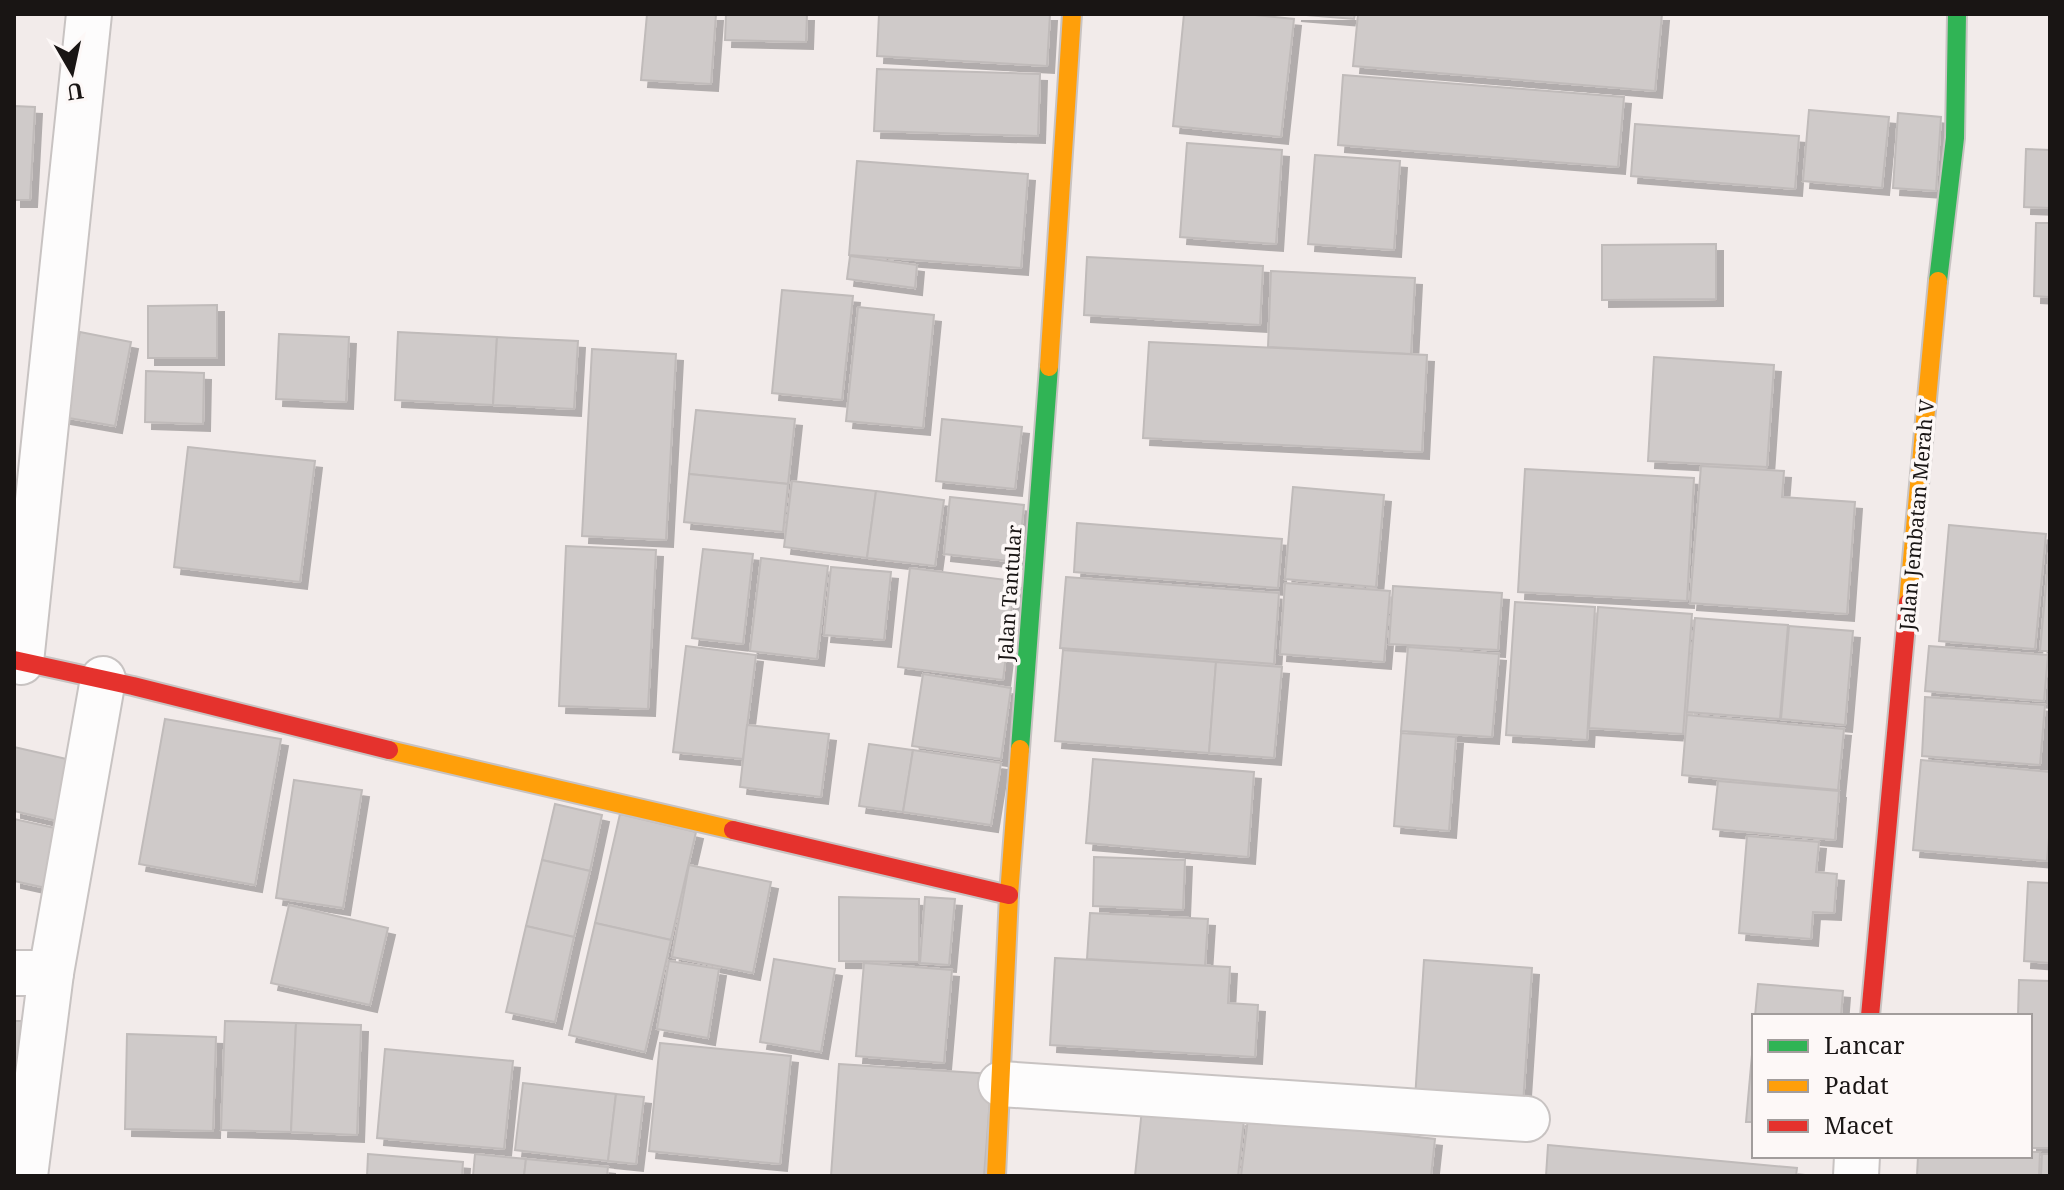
<svg xmlns="http://www.w3.org/2000/svg" width="2064" height="1190" font-family="'Noto Serif',serif">
  <style>
    .building { fill: #cfcac9; stroke: #c0bbba; stroke-width: 2; filter: url(#shadow) }
    .lines { fill: none; stroke-linecap: round; stroke-linejoin: round }
    .street-casing { stroke: #c8c3c2; stroke-width: 48 }
    .fast-casing { stroke: #c8c3c2; stroke-width: 22 }
    .slow-casing { stroke: #c8c3c2; stroke-width: 22 }
    .jam-casing { stroke: #c8c3c2; stroke-width: 22 }
    .street { stroke: #fdfcfc; stroke-width: 44 }
    .fast { stroke: #30b455; stroke-width: 18 }
    .slow { stroke: #ff9f0a; stroke-width: 18 }
    .jam { stroke: #e5322d; stroke-width: 18 }
    .labels { text-anchor: middle; stroke-width: 7; stroke-linejoin: round; paint-order: stroke }
    .street-label { font-size: 20px; fill: #191514; stroke: #fdf8f7 }
  </style>
  <defs>
    <filter id="shadow"><feDropShadow dx="7" dy="7" stdDeviation="0" flood-color="#0004"/></filter>
  </defs>
  <rect width="100%" height="100%" fill="#f2ebea"/>
  <g class="building">
    <path d="M647 14H716L711 84 641 80Z"/>
    <path d="M726 14H807L806 42 725 40Z"/>
    <path d="M879 14H1050L1047 66 877 56Z"/>
    <path d="M1184 14H1245L1294 19 1281 137 1173 126Z"/>
    <path d="M1294 14H1355L1354 19Z"/>
    <path d="M1358 14H1662L1655 91 1353 66Z"/>
    <path d="M877 69 1040 74 1038 136 874 131Z"/>
    <path d="M1343 75 1624 97 1618 167 1338 145Z"/>
    <path d="M14 106 35 107 30 200H14Z"/>
    <path d="M1809 110 1889 117 1882 188 1803 181Z"/>
    <path d="M1898 113 1941 117 1936 191 1893 188Z"/>
    <path d="M1635 124 1799 136 1795 189 1631 176Z"/>
    <path d="M1187 143 1282 150 1276 244 1180 237Z"/>
    <path d="M2026 149 2050 150V208L2024 207Z"/>
    <path d="M1315 155 1400 161 1394 250 1308 244Z"/>
    <path d="M857 161 1028 174 1021 268 849 255Z"/>
    <path d="M2036 223H2050V297L2034 296Z"/>
    <path d="M1716 244V299L1602 300V245Z"/>
    <path d="M850 256 917 265 915 288 847 279Z"/>
    <path d="M1087 257 1263 266 1260 325 1084 315Z"/>
    <path d="M1271 271 1415 278 1411 354 1268 347Z"/>
    <path d="M782 290 853 296 842 400 772 393Z"/>
    <path d="M217 305V358H148V306Z"/>
    <path d="M858 307 934 315 923 428 846 421Z"/>
    <path d="M80 332 131 342 115 426 63 417Z"/>
    <path d="M398 332 497 337 493 405 395 400Z"/>
    <path d="M279 334 349 337 346 402 276 399Z"/>
    <path d="M497 337 578 341 574 409 493 405Z"/>
    <path d="M1149 342 1427 355 1422 452 1143 438Z"/>
    <path d="M592 349 676 354 666 540 582 536Z"/>
    <path d="M1654 357 1774 365 1767 467 1648 461Z"/>
    <path d="M146 371 204 373 203 424 145 422Z"/>
    <path d="M696 410 795 419 788 484 689 474Z"/>
    <path d="M942 419 1022 427 1015 489 936 481Z"/>
    <path d="M188 447 315 461 300 582 174 567Z"/>
    <path d="M1701 466 1784 471 1782 497 1855 502 1847 614 1690 603Z"/>
    <path d="M1525 469 1694 478 1687 601 1518 592Z"/>
    <path d="M689 474 788 484 783 532 684 522Z"/>
    <path d="M792 481 876 491 867 558 784 547Z"/>
    <path d="M1293 487 1384 495 1376 587 1285 579Z"/>
    <path d="M876 491 944 500 935 566 867 558Z"/>
    <path d="M950 497 1024 505 1018 562 944 554Z"/>
    <path d="M1077 523 1282 539 1278 588 1074 572Z"/>
    <path d="M1949 525 2046 534 2035 649 1939 641Z"/>
    <path d="M2050 541V651H2040Z"/>
    <path d="M566 546 656 550 648 709 559 706Z"/>
    <path d="M703 549 753 554 743 644 692 638Z"/>
    <path d="M761 558 828 566 817 659 750 651Z"/>
    <path d="M831 567 891 572 884 640 824 635Z"/>
    <path d="M910 568 1015 581 1003 680 898 667Z"/>
    <path d="M1066 577 1279 593 1274 664 1060 648Z"/>
    <path d="M1285 583 1390 591 1384 662 1280 654Z"/>
    <path d="M1393 586 1502 593 1498 650 1389 644Z"/>
    <path d="M1515 602 1595 607 1587 740 1506 735Z"/>
    <path d="M1598 607 1692 614 1683 734 1589 728Z"/>
    <path d="M1695 618 1788 625 1780 719 1687 712Z"/>
    <path d="M1789 626 1853 631 1845 725 1781 719Z"/>
    <path d="M686 646 756 655 743 759 673 752Z"/>
    <path d="M1929 646 2048 655 2044 701 1925 691Z"/>
    <path d="M1408 647 1499 654 1492 737 1401 731Z"/>
    <path d="M1063 650 1216 662 1209 753 1055 741Z"/>
    <path d="M1216 662 1282 667 1274 758 1209 753Z"/>
    <path d="M923 674 1011 688 1001 759 912 746Z"/>
    <path d="M1925 697 2045 705 2040 765 1922 756Z"/>
    <path d="M1687 715 1844 729 1838 790 1682 775Z"/>
    <path d="M165 719 281 739 255 885 139 864Z"/>
    <path d="M747 725 829 734 821 797 740 787Z"/>
    <path d="M1401 733 1456 737 1449 831 1394 826Z"/>
    <path d="M869 744 913 750 903 812 859 806Z"/>
    <path d="M14 747 84 763 70 824 14 811Z"/>
    <path d="M913 750 1001 763 991 825 903 812Z"/>
    <path d="M1093 759 1254 772 1248 857 1086 843Z"/>
    <path d="M1921 760 2050 772V826L2047 861 1913 850Z"/>
    <path d="M294 780 362 790 343 908 276 898Z"/>
    <path d="M1718 781 1839 791 1835 840 1713 829Z"/>
    <path d="M555 804 602 815 590 871 542 860Z"/>
    <path d="M620 814 696 832 671 940 595 923Z"/>
    <path d="M14 819 73 832 60 891 14 881Z"/>
    <path d="M1747 836 1819 842 1816 872 1837 874 1834 913 1813 912 1811 939 1739 933Z"/>
    <path d="M1094 857 1185 860 1183 910 1093 906Z"/>
    <path d="M542 860 590 871 574 937 526 926Z"/>
    <path d="M689 865 771 882 753 973 672 957Z"/>
    <path d="M2028 882 2050 883V963L2024 961Z"/>
    <path d="M839 897 919 899V962L839 961Z"/>
    <path d="M925 897 955 899 949 965 920 963Z"/>
    <path d="M289 905 388 928 370 1005 271 983Z"/>
    <path d="M1090 913 1208 919 1205 966 1087 959Z"/>
    <path d="M595 923 671 940 645 1052 569 1035Z"/>
    <path d="M526 926 574 937 555 1022 506 1012Z"/>
    <path d="M1055 958 1230 967 1228 1003 1258 1005 1255 1057 1050 1045Z"/>
    <path d="M774 959 835 969 821 1052 760 1042Z"/>
    <path d="M1424 960 1532 968 1523 1105 1415 1099Z"/>
    <path d="M669 961 719 969 708 1038 657 1029Z"/>
    <path d="M864 963 952 970 944 1063 856 1056Z"/>
    <path d="M2019 980 2050 981V1148H2030V1016H2018Z"/>
    <path d="M1758 984 1843 991 1841 1016H1755Z"/>
    <path d="M14 1021H25L14 1159Z"/>
    <path d="M225 1021 296 1023 291 1132 221 1130Z"/>
    <path d="M296 1023 361 1025 357 1135 291 1132Z"/>
    <path d="M1754 1032V1122H1746Z"/>
    <path d="M127 1034 216 1037 213 1131 125 1129Z"/>
    <path d="M660 1043 791 1056 780 1164 649 1151Z"/>
    <path d="M385 1049 513 1061 504 1149 377 1138Z"/>
    <path d="M839 1064 992 1074 984 1176H831Z"/>
    <path d="M523 1083 616 1094 608 1161 515 1150Z"/>
    <path d="M616 1094 644 1097 636 1164 608 1161Z"/>
    <path d="M1142 1109 1244 1120 1238 1176H1135Z"/>
    <path d="M1248 1118 1435 1139 1431 1176H1241Z"/>
    <path d="M1548 1145 1797 1168 1796 1176H1546Z"/>
    <path d="M2030 1152H2040L2039 1176H1917L1918 1156H2030Z"/>
    <path d="M368 1154 463 1162 462 1176H367Z"/>
    <path d="M475 1154 526 1159 524 1176H473Z"/>
    <path d="M2042 1154H2050V1176H2041Z"/>
    <path d="M526 1159 608 1167 607 1176H524Z"/>
  </g>
  <g class="lines">
    <g class="street-casing">
      <g id="street">
        <path d="M21 662 89 14"/>
        <path d="M14 973H51"/>
        <path d="M1001 1084 1527 1119"/>
        <path d="M25 1176 51 973 103 679"/>
        <path d="M1856 1176 1857 1156"/>
      </g>
    </g>
    <g class="fast-casing">
      <g id="fast">
        <path d="M1938 281 1955 138 1957 14"/>
        <path d="M1020 749 1049 367"/>
      </g>
    </g>
    <g class="slow-casing">
      <g id="slow">
        <path d="M1049 367 1072 14"/>
        <path d="M1908 603 1938 281"/>
        <path d="M389 750 733 830"/>
        <path d="M996 1176 1009 895 1020 749"/>
      </g>
    </g>
    <g class="jam-casing">
      <g id="jam">
        <path d="M14 660 133 686 389 750"/>
        <path d="M733 830 1009 895"/>
        <path d="M1870 1016 1908 603"/>
      </g>
    </g>
    <use href="#street" class="street"/>
    <use href="#fast" class="fast"/>
    <use href="#slow" class="slow"/>
    <use href="#jam" class="jam"/>
  </g>
  <g class="labels">
    <g class="street-label">
      <text transform="translate(1917 515) rotate(-85)" y="7">Jalan Jembatan Merah V</text>
      <text transform="translate(1010 593) rotate(-86)" y="7">Jalan Tantular</text>
    </g>
  </g>
  <rect width="2064" height="1190" fill="none" stroke="#191514" stroke-width="32"/>
  <rect x="1752" y="1014" width="280" height="144" fill="#fdf8f7" stroke="#a29d9c" stroke-width="2"/>
  <rect x="1768" y="1040" width="40" height="12" fill="#30b455" stroke="#a29d9c" stroke-width="2"/>
  <text x="1824" y="1054" font-size="24" fill="#191514">Lancar</text>
  <rect x="1768" y="1080" width="40" height="12" fill="#ff9f0a" stroke="#a29d9c" stroke-width="2"/>
  <text x="1824" y="1094" font-size="24" fill="#191514">Padat</text>
  <rect x="1768" y="1120" width="40" height="12" fill="#e5322d" stroke="#a29d9c" stroke-width="2"/>
  <text x="1824" y="1134" font-size="24" fill="#191514">Macet</text>
  <g transform="translate(72 72) rotate(171)" stroke="#fdf8f7" stroke-width="6" paint-order="stroke">
  <path d="M0-6L14 30L0 20L-14 30Z" fill="#191514"/>
  <text y="-12" font-size="22" font-weight="bold" text-anchor="middle" fill="#191514">U</text>
  </g>
</svg>
